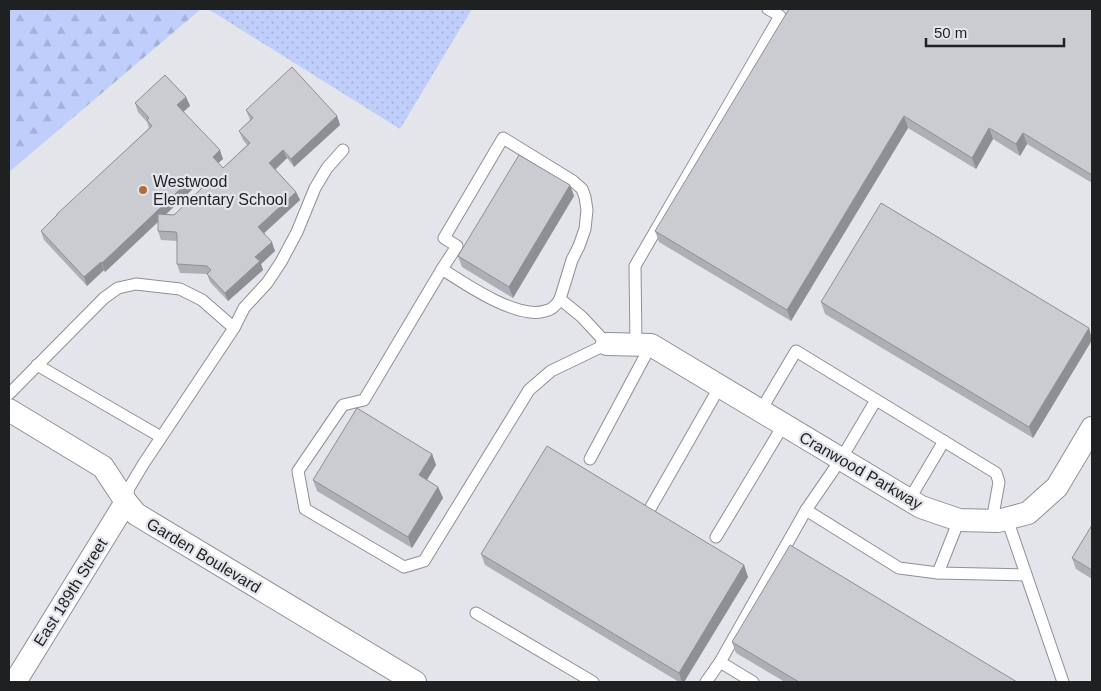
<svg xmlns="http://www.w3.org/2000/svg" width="1101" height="691" font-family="Helvetica,sans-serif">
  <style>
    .grass { fill: url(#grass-dots) }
    .forest { fill: url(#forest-firs) }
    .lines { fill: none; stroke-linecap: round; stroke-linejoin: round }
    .lane-casing { stroke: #8e9095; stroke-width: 13 }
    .street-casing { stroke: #8e9095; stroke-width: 24 }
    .lane { stroke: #fff; stroke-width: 11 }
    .street { stroke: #fff; stroke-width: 22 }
    .wall { fill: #aeafb4; fill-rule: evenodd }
    .shaded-wall { fill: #8d8f92 }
    .building { fill: #caccd1; stroke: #8d8f92 }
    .poi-dot { fill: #af6e37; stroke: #e4e5eb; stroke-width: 2 }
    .labels { text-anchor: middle; stroke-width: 4.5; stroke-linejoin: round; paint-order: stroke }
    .poi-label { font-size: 16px; fill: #1f2022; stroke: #e4e5eb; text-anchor: start }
    .street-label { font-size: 16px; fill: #1f2022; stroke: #e4e5eb }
  </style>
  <defs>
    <pattern id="grass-dots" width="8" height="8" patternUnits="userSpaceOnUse" patternTransform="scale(1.25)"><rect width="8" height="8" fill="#c0cefb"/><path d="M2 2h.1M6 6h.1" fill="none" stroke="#a5b1d7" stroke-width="1.8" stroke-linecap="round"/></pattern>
    <pattern id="forest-firs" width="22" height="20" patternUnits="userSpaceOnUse" patternTransform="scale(1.25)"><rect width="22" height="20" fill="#c0cefb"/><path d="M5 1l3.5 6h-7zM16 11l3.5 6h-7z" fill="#a5b1d7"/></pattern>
  </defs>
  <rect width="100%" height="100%" fill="#e4e5eb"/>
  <path class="grass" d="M208 9H472L400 129Z"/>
  <path class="forest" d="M9 9H201L9 172Z"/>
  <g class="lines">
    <g class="lane-casing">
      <g id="lane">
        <path d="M442 269C465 284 518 320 545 311 552 310 557 304 560 299L582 317 607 344 551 371 529 390 424 561 404 567 305 509 298 471 343 405 364 400Z"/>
        <path d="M442 269 457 246 444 238 503 138 573 181 582 189 585 197 587 210 585 229 579 246 572 260 560 299"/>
        <path d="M234 328 244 308 267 283 281 262 297 232 315 188 327 168 343 150"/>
        <path d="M636 345 635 266 780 16 768 9"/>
        <path d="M37 365 161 437"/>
        <path d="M9 394 104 298 118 288 136 284 180 289 202 300 234 328 144 463 129 488 126 502"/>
        <path d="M761 410 796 351 996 473 999 482 992 521"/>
        <path d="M590 459 651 345"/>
        <path d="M909 500 944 441"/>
        <path d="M651 507 720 386"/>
        <path d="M806 510 899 568 938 573 959 520"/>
        <path d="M1007 519 1063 682"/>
        <path d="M716 537 784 424"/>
        <path d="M938 573 1026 575"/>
        <path d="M476 613 593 682"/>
        <path d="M720 662 806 510 841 459 876 400"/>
        <path d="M706 682 720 662 753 682"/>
      </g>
    </g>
    <g class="street-casing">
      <g id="street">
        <path d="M607 344 651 345 921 507 959 520 998 521 1028 513 1057 487 1092 428"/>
        <path d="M9 410 103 467 126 502 136 514 415 682"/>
        <path d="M15 682 126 502"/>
      </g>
    </g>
    <use href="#lane" class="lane"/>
    <use href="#street" class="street"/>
  </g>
  <g class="wall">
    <path d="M1092 9V183L1027 144 1020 156 993 139 976 169 908 128 791 321 659 242 655 231Z"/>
    <path d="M186 97 190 106 183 111 223 159 218 163 223 168 247 145 243 140 239 131 250 120 246 110 337 116 340 125 294 167 287 158 275 169 296 192 300 200 264 233 275 251 261 264 263 270 228 301 210 282 207 274 180 273 177 264V241L161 240 158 231V222L105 272 104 270 87 286 44 240 41 231 149 128 147 122 138 112 135 103ZM197 185 201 189 174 215 166 214Z"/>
    <path d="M570 185 574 196 513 298 462 267 458 256Z"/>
    <path d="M821 302 1089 328 1092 340 1033 438 825 314Z"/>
    <path d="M432 454 436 465 427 480 438 487 443 498 412 548 317 491 313 480Z"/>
    <path d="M1092 525V579L1076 569 1072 558Z"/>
    <path d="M481 554 744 565 748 577 684 682H679L485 565Z"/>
    <path d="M732 642 1017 682H785L736 653Z"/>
  </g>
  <g class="shaded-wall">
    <path d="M186 97 190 106 181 114 177 105Z"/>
    <path d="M337 116 340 125 294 167 291 159Z"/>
    <path d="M904 116 908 128 791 321 787 310Z"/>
    <path d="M989 128 993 139 976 169 972 158Z"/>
    <path d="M1023 133 1027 144 1020 156 1016 144Z"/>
    <path d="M220 150 223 159 216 165 213 157Z"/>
    <path d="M283 150 287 158 273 172 269 163Z"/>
    <path d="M194 176 197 185 105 272 102 263Z"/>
    <path d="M570 185 574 196 513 298 509 287Z"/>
    <path d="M296 192 300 200 261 236 258 227Z"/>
    <path d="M272 242 275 251 261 264 263 270 228 301 225 293 255 257Z"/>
    <path d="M101 262 104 270 87 286 84 277Z"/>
    <path d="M1089 328 1092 340 1033 438 1029 427Z"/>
    <path d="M432 454 436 465 423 486 419 475Z"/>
    <path d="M438 487 443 498 412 548 408 537Z"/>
    <path d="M744 565 748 577 684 682H682L679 673Z"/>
  </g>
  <g class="building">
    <path d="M789 9H1092V175L1023 133 1016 144 989 128 972 158 904 116 787 310 655 231Z"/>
    <path d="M292 67 337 116 291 159 283 150 269 163 296 192 258 227 272 242 255 257 260 261 225 293 207 274 211 270 207 266 177 264V234L176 232 158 231V214L174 215 204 186 194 176 102 263 101 262 84 277 41 231 57 215V214L152 126 147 120 149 118 135 103 165 75 186 97 177 105 220 150 213 157 223 168 250 143 239 131 253 118 246 110Z"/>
    <path d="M519 155 570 185 509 287 458 256Z"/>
    <path d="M881 203 1089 328 1029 427 821 302Z"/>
    <path d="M357 408 432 454 419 475 438 487 408 537 313 480Z"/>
    <path d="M547 446 744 565 679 673 481 554Z"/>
    <path d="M1092 525V570L1072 558Z"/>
    <path d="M790 545 1017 682H799L732 642Z"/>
  </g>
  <circle class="poi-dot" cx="143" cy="190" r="5"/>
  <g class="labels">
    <g class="poi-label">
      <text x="153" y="187">Westwood<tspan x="153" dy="18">Elementary School</tspan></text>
    </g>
    <g class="street-label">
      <text transform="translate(861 470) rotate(30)" y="6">Cranwood Parkway</text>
      <text transform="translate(204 555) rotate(31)" y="6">Garden Boulevard</text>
      <text transform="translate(70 592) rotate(-58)" y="6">East 189th Street</text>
    </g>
  </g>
  <rect width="1101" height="691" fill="none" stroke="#1f2022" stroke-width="20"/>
  <path d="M926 38v8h138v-8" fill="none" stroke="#1f2022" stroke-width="2.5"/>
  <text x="934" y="38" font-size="15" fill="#1f2022" stroke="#e4e5eb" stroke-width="4" paint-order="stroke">50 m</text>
</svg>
